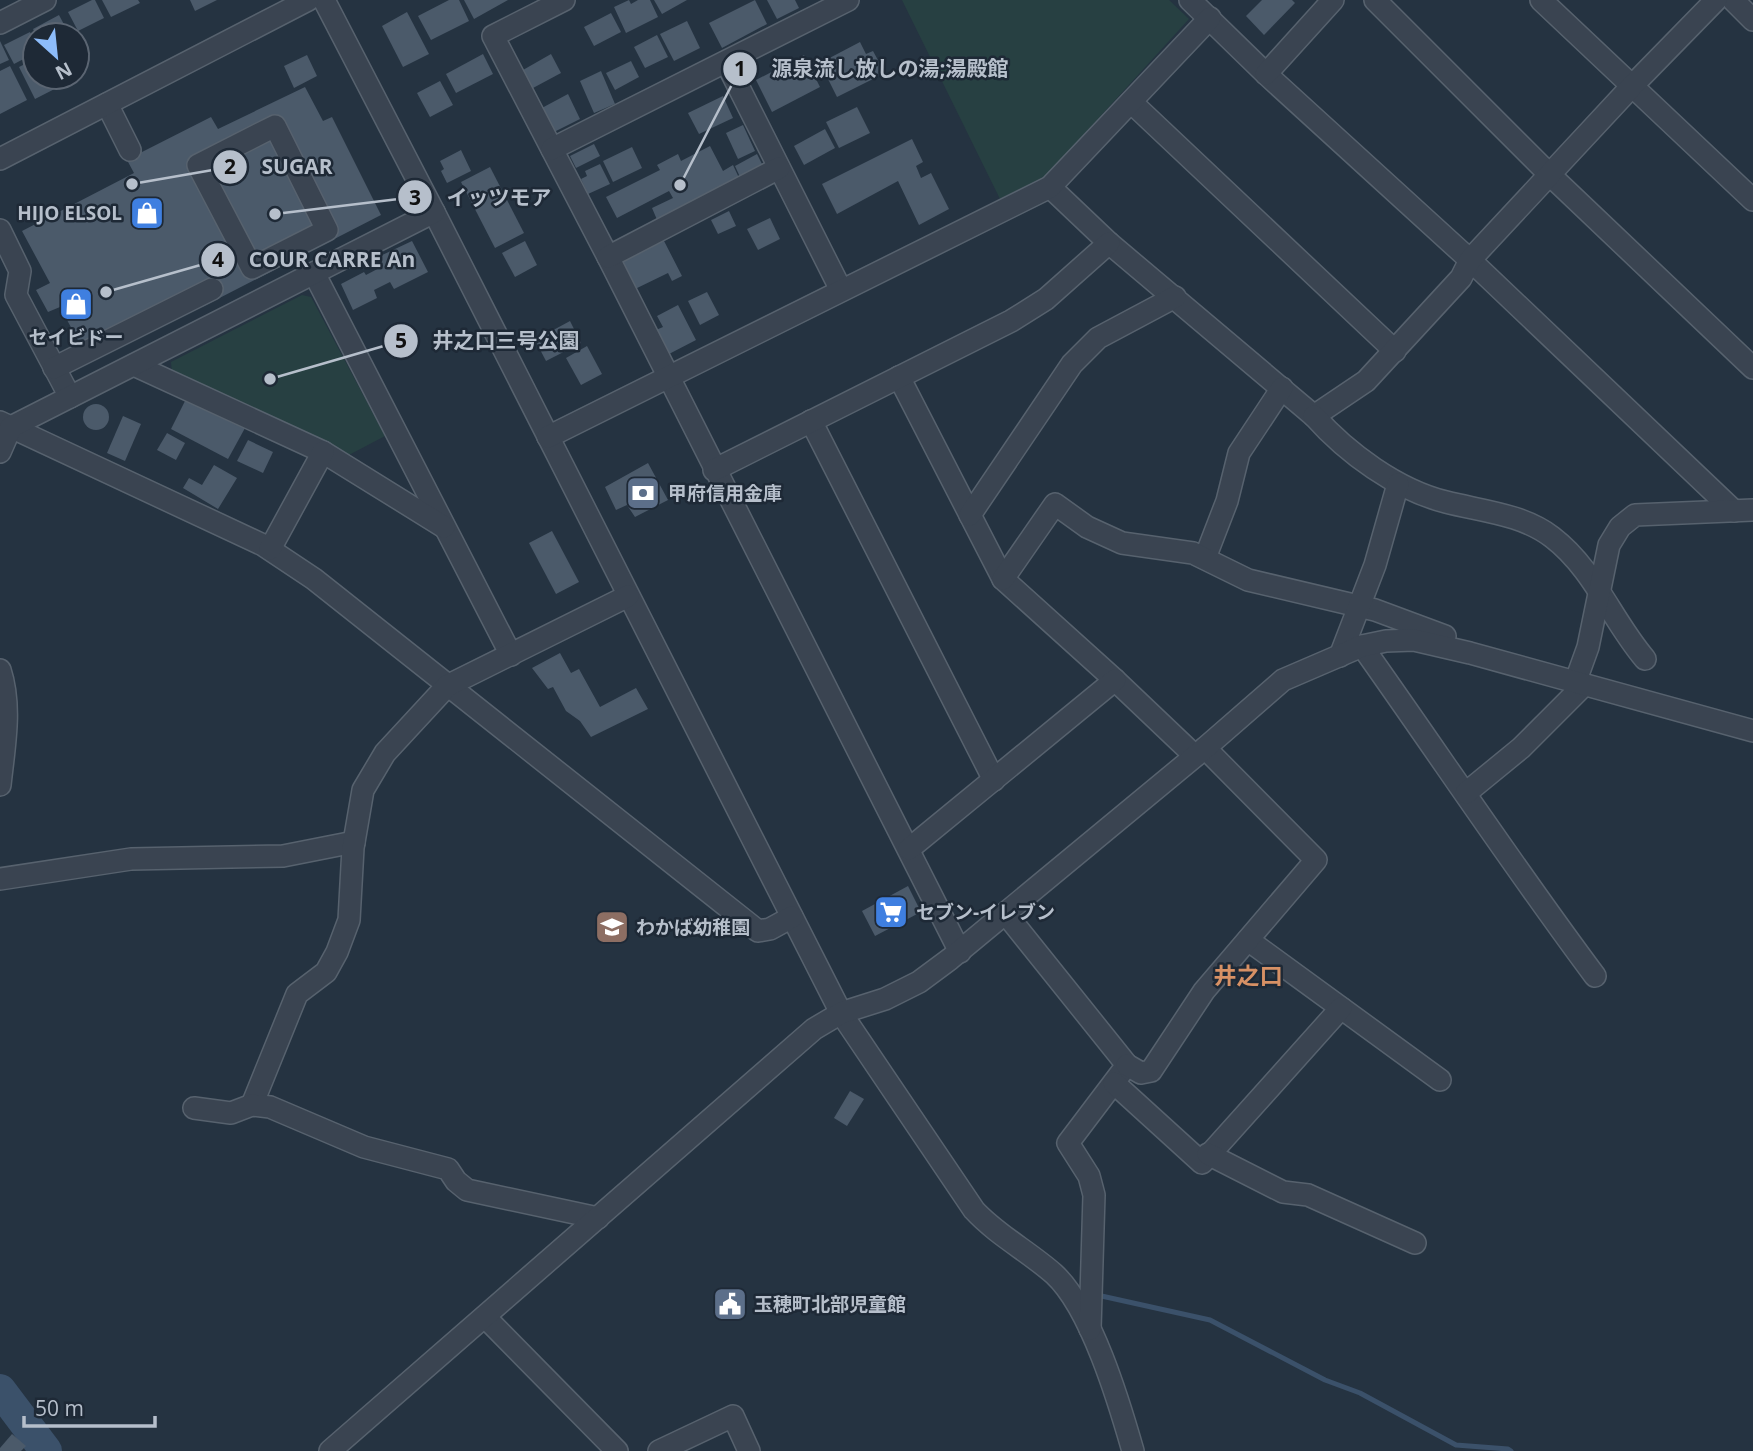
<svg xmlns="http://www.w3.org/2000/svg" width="1753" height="1451" font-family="'Open Sans','Noto Sans JP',sans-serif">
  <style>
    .green { fill: #274042 }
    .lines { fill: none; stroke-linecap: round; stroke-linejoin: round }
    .stream { stroke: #3b516a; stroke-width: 5 }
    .river { stroke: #3b516a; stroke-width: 32 }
    .building { fill: #4b5a6a }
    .minor-casing { stroke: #57626e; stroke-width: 24 }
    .minor { stroke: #3a4451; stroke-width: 21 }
    .labels { text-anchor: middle; stroke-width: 5; stroke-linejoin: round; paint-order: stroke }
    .poi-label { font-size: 19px; font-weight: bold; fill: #b6bfcb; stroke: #1e2936; text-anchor: start }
    .quarter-label { font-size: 23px; font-weight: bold; fill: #d79165; stroke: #1e2936 }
    .leader { fill: none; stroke: #b6bfcb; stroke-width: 2.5 }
    .callout-dot { fill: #b6bfcb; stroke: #1e2936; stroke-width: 2.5 }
    .mark-label { font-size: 21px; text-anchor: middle; font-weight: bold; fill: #111 }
    .callout-label { font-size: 21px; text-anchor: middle; font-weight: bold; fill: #b6bfcb; stroke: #1e2936; stroke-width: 5; stroke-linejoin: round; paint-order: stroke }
  </style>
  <rect width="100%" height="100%" fill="#253341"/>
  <g class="green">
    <path d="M902 0H1169L1189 19 1045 177 1000 199Z"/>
    <path d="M302 295 311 297 385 436 347 456 172 373 171 362Z"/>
  </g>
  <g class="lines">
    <path class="stream" d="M1097 1295 1210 1320 1325 1380 1360 1393 1456 1445 1508 1449 1511 1451"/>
    <path class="river" d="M0 1390 46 1451"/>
  </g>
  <g class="building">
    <path d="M92 0H95L104 18 78 31 68 12Z"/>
    <path d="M102 0H138L140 3 111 17Z"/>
    <path d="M190 0H217L195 11Z"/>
    <path d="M449 0H459L469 21 431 40 418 16Z"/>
    <path d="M464 0H508L474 19Z"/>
    <path d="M629 0 631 4 638 0H650L658 17 626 33 614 7Z"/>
    <path d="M654 0H687L662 14Z"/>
    <path d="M755 0 767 24 722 48 709 23Z"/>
    <path d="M767 0H795L799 8 777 19Z"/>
    <path d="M1262 0H1292L1295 3 1264 35 1246 16Z"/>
    <path d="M407 12 429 54 403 67 382 26Z"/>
    <path d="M611 13 621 32 594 46 584 27Z"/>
    <path d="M59 15 69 34 36 35 33 29Z"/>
    <path d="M687 21 700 48 674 61 660 34Z"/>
    <path d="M30 32 35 42V53L14 64 4 45Z"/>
    <path d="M657 35 668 57 645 68 634 47Z"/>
    <path d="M0 41 9 60 0 64Z"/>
    <path d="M860 42 866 54 873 51 885 73 837 97 820 63Z"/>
    <path d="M483 54 493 74 456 93 446 74Z"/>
    <path d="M551 54 561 73 533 88 523 70Z"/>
    <path d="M307 55 317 76 294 88 284 66Z"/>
    <path d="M804 55 820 87 772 112 756 80Z"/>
    <path d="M35 59V77H77V70L80 76 35 99 19 67Z"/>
    <path d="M631 61 639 77 615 90 606 73Z"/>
    <path d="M10 66 27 100 0 114V71Z"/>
    <path d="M601 71 615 104 594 113 580 81Z"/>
    <path d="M440 81 453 105 430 117 417 93Z"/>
    <path d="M305 87 323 121 332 117 381 215 202 307 190 289 80 344 60 307 48 312 36 290 50 283 22 231 134 173 127 160 142 152 211 117 218 129Z"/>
    <path d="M568 94 580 119 552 133 540 109Z"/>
    <path d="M723 96 733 118 699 134 688 113Z"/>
    <path d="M857 107 870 133 839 148 826 122Z"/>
    <path d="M743 125 755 151 738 159 726 133Z"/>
    <path d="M825 129 835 148 804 165 794 146Z"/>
    <path d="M912 139 923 162 916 166 921 178 931 173 949 209 919 225 898 181 837 214 822 184Z"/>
    <path d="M594 144 600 156 576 168 570 156Z"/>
    <path d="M710 146 723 171 733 165 740 180 658 222 652 208 673 198 669 191 617 218 606 197 660 170 657 165 678 154 681 161Z"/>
    <path d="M632 147 642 168 613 182 603 161Z"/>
    <path d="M461 150 471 171 447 183 441 171 444 169 440 161Z"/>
    <path d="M757 154 763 166 740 177 735 166Z"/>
    <path d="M600 164 610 184 588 194 581 179 587 176 585 171Z"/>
    <path d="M490 167 524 233 495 248 461 182Z"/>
    <path d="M729 211 736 226 718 234 711 220Z"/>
    <path d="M770 218 780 239 758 250 747 229Z"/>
    <path d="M663 239 682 276 672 281 668 273 633 290 619 262Z"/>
    <path d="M412 241 428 272 394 289 390 282 374 290 377 298 353 310 341 284 364 272 366 275 383 266 378 257Z"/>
    <path d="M525 241 537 265 515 277 502 253Z"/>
    <path d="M707 292 719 315 700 325 688 301Z"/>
    <path d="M678 305 696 340 669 354 656 330 663 327 657 316Z"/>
    <path d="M570 321 581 343 546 361 535 340Z"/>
    <path d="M587 346 602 374 581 385 566 358Z"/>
    <path d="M187 397 245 428 228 459 171 429Z"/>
    <circle cx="96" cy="417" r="13"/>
    <path d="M123 416 141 424 125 461 107 453Z"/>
    <path d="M167 433 185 443 176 460 157 450Z"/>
    <path d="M248 440 273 452 263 473 237 461Z"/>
    <path d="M648 463 668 500 635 517 627 505 616 510 605 487Z"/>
    <path d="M214 465 237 478 218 509 183 488 189 478 202 485Z"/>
    <path d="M552 531 579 582 556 594 529 543Z"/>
    <path d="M560 653 571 673 579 669 600 707 636 688 648 709 591 737 580 721 566 711 553 687 548 689 532 668Z"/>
    <path d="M908 886 921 912 875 936 862 911Z"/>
    <path d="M850 1091 864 1099 847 1126 834 1118Z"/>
    <path d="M12 1434 26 1446 21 1451H0V1448Z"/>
  </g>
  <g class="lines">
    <g class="minor-casing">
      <g id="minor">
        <path d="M324 0 434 212 841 1013 974 1210C997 1235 1028 1251 1054 1274 1091 1308 1119 1402 1133 1451"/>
        <path d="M564 0 493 36 608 257 960 952"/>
        <path d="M1190 0 1266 74 1470 260 1734 511"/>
        <path d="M1375 0 1550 175 1753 368"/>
        <path d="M1541 0 1753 200"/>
        <path d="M1733 0 1753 20"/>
        <path d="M0 23 45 0"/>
        <path d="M726 62 841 290"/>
        <path d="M1266 74 1333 0"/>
        <path d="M1131 102 1395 351"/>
        <path d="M107 104 130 150"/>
        <path d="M275 126 327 230 252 268 198 165Z"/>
        <path d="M552 149 848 0"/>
        <path d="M0 159 308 0"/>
        <path d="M1050 187 1109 243 1314 416 1366 381 1461 278 1470 260 1632 86 1716 0"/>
        <path d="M0 230 20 271 16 295 70 397"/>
        <path d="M608 257 779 168"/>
        <path d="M314 273 511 655"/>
        <path d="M134 365 323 452 444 527"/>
        <path d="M54 368 212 289"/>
        <path d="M899 377 1003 579 1115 680 1195 756"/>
        <path d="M1314 416C1347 453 1397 490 1446 502 1481 511 1522 514 1552 537 1594 569 1611 619 1645 659"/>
        <path d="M811 421 994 780"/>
        <path d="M0 422 263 545 314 579 758 931 770 929 792 917"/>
        <path d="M548 437 1050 187 1210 18"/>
        <path d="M0 452 11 427 434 212"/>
        <path d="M714 470 1011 321 1046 299 1109 243"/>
        <path d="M970 515 1072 364 1098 338 1175 297"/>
        <path d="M270 549 323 452"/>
        <path d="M1205 558 1227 501 1239 453 1282 388"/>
        <path d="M1003 579 1055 504 1087 527 1122 543 1193 553 1248 580 1375 610 1445 636"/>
        <path d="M1362 646C1440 756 1515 869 1595 976"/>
        <path d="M1340 656 1375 565 1398 484"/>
        <path d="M0 670C12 707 4 747 0 785"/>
        <path d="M1575 683 1588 647 1609 545 1620 527 1635 515 1753 510"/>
        <path d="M1466 793 1521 748 1584 685"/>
        <path d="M909 849 1115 680"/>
        <path d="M0 879 131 859 283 856 354 842"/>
        <path d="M1006 914 1127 1065 1068 1143 1089 1176 1094 1195 1090 1329"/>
        <path d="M1248 940 1440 1080"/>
        <path d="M1127 1065 1141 1073 1151 1071 1204 991 1316 860 1205 748"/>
        <path d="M1114 1083 1202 1163 1341 1008"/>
        <path d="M252 1105 297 994 326 972 337 952 349 920 353 848 363 790 385 753 447 686 628 596"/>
        <path d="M194 1108 231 1113 252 1105 270 1107 364 1147 448 1169 456 1181 467 1190 598 1218"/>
        <path d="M1208 1154 1283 1192 1308 1195 1415 1243"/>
        <path d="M485 1317 617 1451"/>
        <path d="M330 1451 814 1029 841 1013 885 999 919 982 950 959 1205 748 1283 680 1362 646 1386 641 1414 640 1470 653 1753 731"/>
        <path d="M659 1451 733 1416 749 1451"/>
      </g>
    </g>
    <use href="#minor" class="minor"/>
  </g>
  <defs>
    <g id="shop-square" transform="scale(1.75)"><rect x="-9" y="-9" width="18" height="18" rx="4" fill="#3f7fe0" stroke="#1e2936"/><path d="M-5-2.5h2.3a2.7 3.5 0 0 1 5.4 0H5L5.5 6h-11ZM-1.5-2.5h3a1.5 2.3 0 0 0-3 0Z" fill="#fff"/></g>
    <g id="bank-square" transform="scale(1.75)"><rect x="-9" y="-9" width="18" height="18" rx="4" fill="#5c6f8a" stroke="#1e2936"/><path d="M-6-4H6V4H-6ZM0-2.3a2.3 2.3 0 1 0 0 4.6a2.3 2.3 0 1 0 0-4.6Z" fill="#fff"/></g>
    <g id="supermarket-square" transform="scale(1.75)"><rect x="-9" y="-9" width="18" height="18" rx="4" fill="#3f7fe0" stroke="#1e2936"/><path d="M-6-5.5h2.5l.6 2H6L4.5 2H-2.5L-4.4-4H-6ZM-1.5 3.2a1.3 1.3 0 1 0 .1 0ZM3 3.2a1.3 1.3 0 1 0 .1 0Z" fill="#fff"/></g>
    <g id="school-square" transform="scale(1.75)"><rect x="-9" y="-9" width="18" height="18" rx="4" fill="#8d6e63" stroke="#1e2936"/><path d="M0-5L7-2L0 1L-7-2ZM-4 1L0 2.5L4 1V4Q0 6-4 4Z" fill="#fff"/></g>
    <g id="civic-square" transform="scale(1.75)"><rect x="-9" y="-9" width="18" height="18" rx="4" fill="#5c6f8a" stroke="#1e2936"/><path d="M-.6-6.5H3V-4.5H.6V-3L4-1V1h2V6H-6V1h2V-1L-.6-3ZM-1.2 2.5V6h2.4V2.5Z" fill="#fff"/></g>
  </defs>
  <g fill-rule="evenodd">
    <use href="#shop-square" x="147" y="213"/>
    <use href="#shop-square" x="76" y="304"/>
    <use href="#bank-square" x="643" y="493"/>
    <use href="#supermarket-square" x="891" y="912"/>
    <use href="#school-square" x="612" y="927"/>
    <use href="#civic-square" x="730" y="1304"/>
  </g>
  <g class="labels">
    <g class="poi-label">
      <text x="122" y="220" text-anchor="end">HIJO ELSOL</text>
      <text x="76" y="344" text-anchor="middle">セイビドー</text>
      <text x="668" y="500">甲府信用金庫</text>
      <text x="916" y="919">セブン-イレブン</text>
      <text x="636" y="934">わかば幼稚園</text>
      <text x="754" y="1311">玉穂町北部児童館</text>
    </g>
    <g class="quarter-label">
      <text x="1248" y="984">井之口</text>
    </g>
  </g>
  <path class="leader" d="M680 185L740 69M132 184L230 167M275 214L415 197M106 292L218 260M270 379L401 341"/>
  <g class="callout-dot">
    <circle cx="680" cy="185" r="7"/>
    <circle cx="132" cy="184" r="7"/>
    <circle cx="275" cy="214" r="7"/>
    <circle cx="106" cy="292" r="7"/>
    <circle cx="270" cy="379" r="7"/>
    <circle cx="740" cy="69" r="18"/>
    <circle cx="230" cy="167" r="18"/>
    <circle cx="415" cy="197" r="18"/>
    <circle cx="218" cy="260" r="18"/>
    <circle cx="401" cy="341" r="18"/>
  </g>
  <g class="mark-label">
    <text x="740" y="76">1</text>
    <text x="230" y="174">2</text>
    <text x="415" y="205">3</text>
    <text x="218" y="267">4</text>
    <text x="401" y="348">5</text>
  </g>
  <g class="callout-label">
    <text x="890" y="76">源泉流し放しの湯;湯殿館</text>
    <text x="297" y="174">SUGAR</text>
    <text x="499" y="205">イッツモア</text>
    <text x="332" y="267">COUR CARRE An</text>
    <text x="506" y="348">井之口三号公園</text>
  </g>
  <g transform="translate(56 56) rotate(153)"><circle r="33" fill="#1e2936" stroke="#5b6572" stroke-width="2"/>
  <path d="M0-5L12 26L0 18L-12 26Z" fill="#8dbcfa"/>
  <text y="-10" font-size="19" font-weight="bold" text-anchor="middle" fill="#b6bfcb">N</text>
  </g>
  <path d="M24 1416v10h131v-10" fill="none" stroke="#b6bfcb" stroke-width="3.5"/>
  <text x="35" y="1416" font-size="21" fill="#b6bfcb" stroke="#1e2936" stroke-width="5" paint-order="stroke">50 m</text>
</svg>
